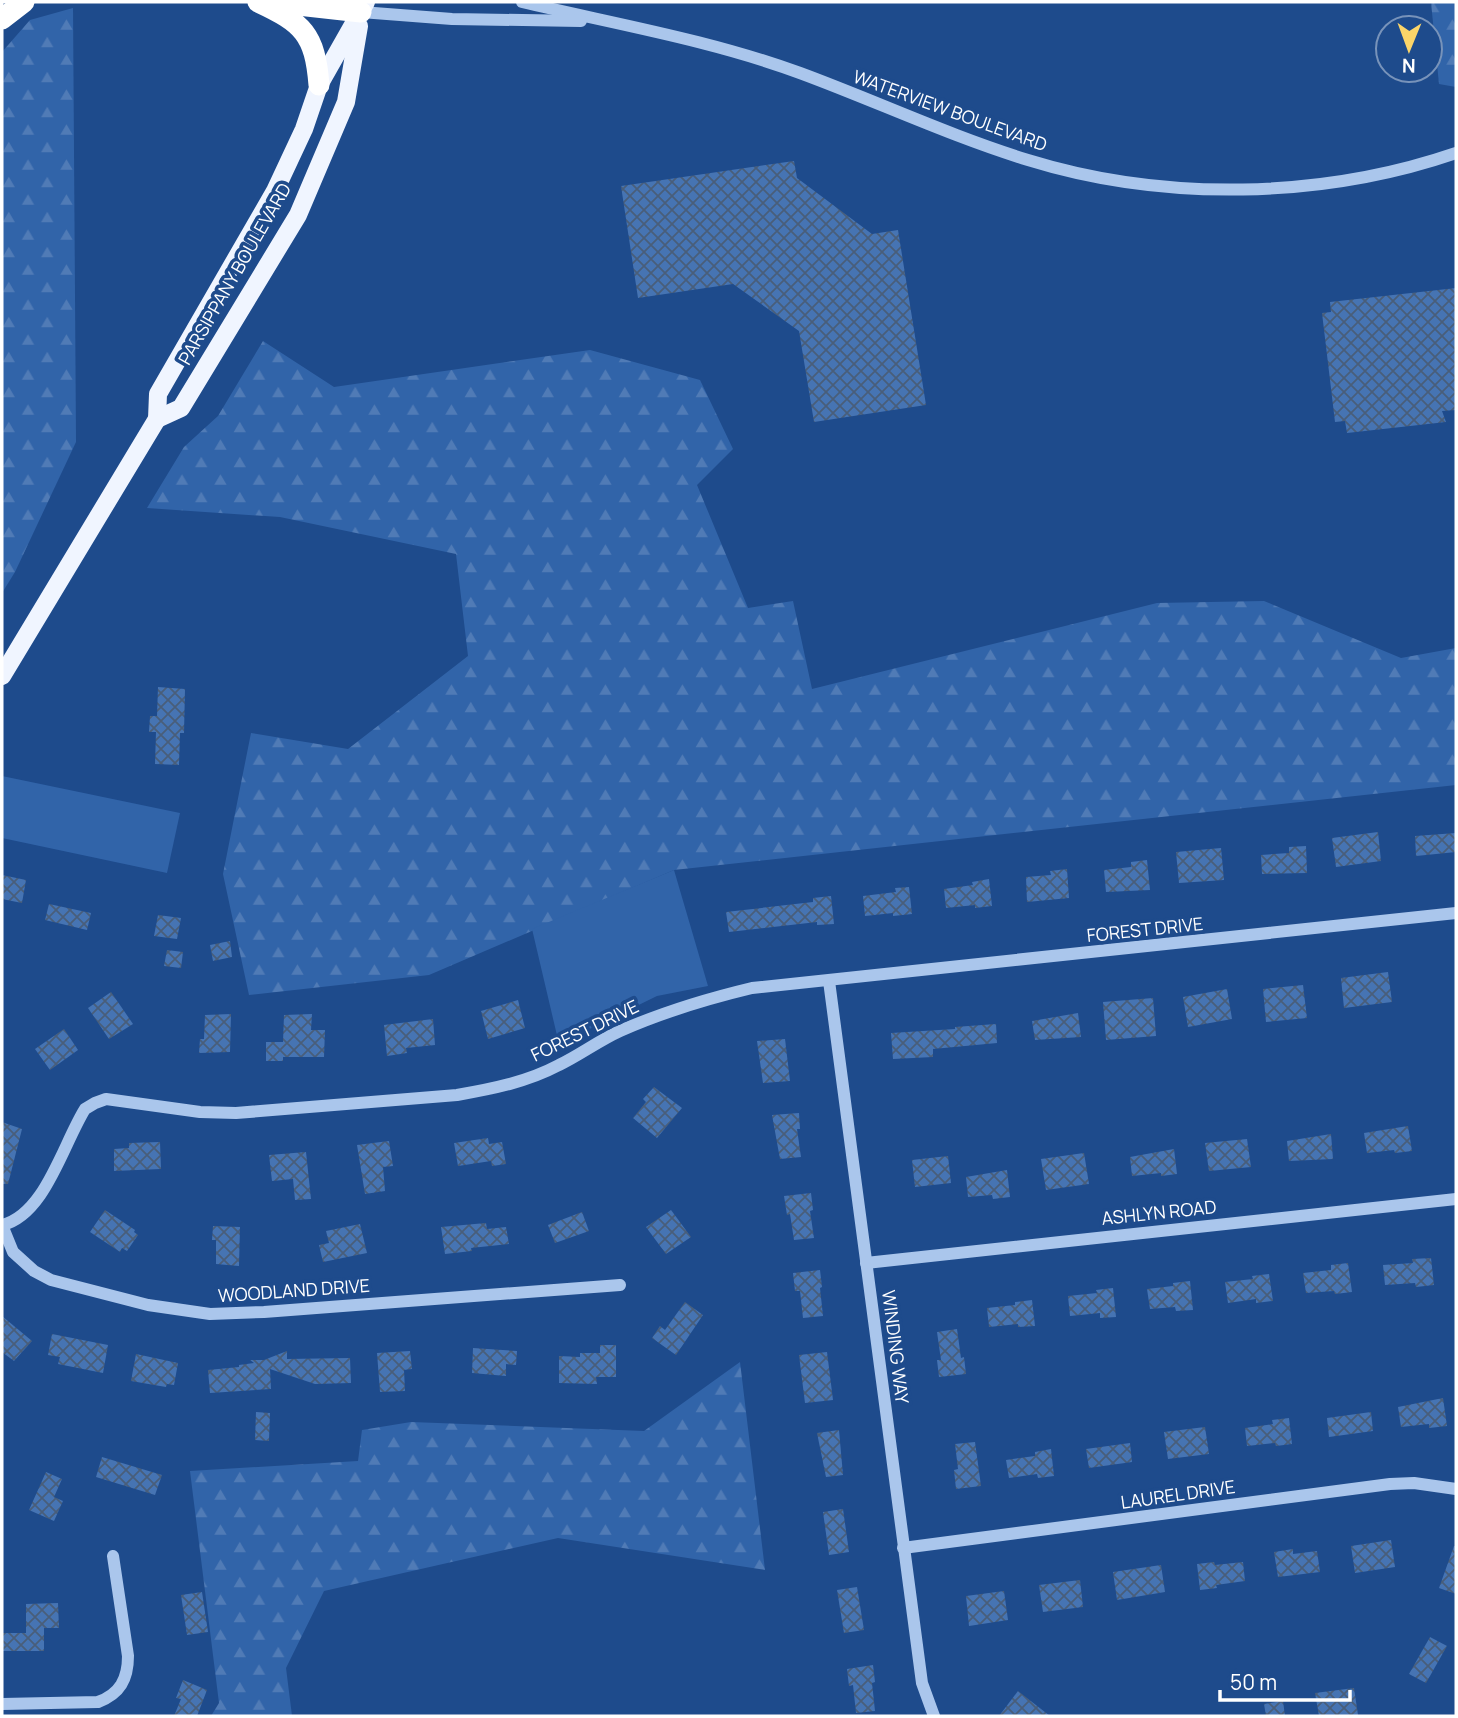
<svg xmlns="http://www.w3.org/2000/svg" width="1458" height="1718" font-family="Manrope,sans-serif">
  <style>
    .forest { fill: url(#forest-firs) }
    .green { fill: #3164a9 }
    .building { fill: url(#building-cross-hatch) }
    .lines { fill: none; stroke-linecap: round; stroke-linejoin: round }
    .minor { stroke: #aac6ec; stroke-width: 12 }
    .major { stroke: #f0f5ff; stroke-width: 18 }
    .highway { stroke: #fff; stroke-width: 21 }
    .labels { text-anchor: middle; stroke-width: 7; stroke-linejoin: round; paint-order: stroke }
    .street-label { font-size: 18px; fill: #fff; stroke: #1e4b8c }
  </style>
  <defs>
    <pattern id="forest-firs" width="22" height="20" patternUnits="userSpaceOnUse" patternTransform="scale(1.75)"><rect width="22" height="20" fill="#3164a9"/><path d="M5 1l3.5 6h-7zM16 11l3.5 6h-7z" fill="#507bb6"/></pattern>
    <pattern id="building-cross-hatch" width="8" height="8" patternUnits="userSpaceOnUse" patternTransform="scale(1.75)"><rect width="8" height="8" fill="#4674b3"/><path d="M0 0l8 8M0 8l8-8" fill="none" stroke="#495e7a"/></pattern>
  </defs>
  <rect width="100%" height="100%" fill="#1e4b8c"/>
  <g class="forest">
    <path d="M1431 2H1456V87L1439 84Z"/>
    <path d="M73 8 76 442 15 572 2 593V52L30 20Z"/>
    <path d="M263 341 334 387 590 350 700 380 733 449 697 485 748 608 793 601 812 689 1157 603 1264 601 1401 658 1456 648V785L674 870 429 975 249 995 223 874 251 733 348 749 468 656 456 554 280 517 147 508 184 447 218 416Z"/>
    <path d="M740 1362 765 1570 558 1538 324 1591 286 1668 292 1716H211L219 1703 190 1471 358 1461 362 1430 411 1422 644 1431Z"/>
  </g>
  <g class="green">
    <path d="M2 776 180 813 167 873 2 838Z"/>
    <path d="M674 870 708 986 657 996 559 1044 532 929Z"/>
  </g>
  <g class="building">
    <path d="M794 161 797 178 872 234 898 230 926 405 814 422 799 331 733 284 638 298 621 186Z"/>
    <path d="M1456 288V410L1442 411 1446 422 1347 433 1345 421 1335 422 1322 313 1331 312 1330 302Z"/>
    <path d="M158 687 185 689 184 733H180L179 765 155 764 156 732H149L150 716H157Z"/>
    <path d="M1378 832 1381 861 1336 867 1332 838Z"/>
    <path d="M1456 833V852L1416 856 1415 836Z"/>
    <path d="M1306 846 1307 873 1262 874 1261 855 1289 853V847Z"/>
    <path d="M1221 848 1224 880 1179 883 1176 852Z"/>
    <path d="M1147 860 1150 890 1106 892 1104 870 1131 867V862Z"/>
    <path d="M1067 869 1069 898 1027 902 1026 877 1051 875 1050 871Z"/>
    <path d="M2 875 26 880 22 903 2 899Z"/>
    <path d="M989 879 992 906 975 908V905L946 908 944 889 973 885 972 882Z"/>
    <path d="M909 887 912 914 893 916V913L865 916 863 896 896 892 895 888Z"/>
    <path d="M831 896 834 924 817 925V922L729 932 726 912 813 902V898Z"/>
    <path d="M49 904 91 913 87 930 45 920Z"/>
    <path d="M158 915 181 918 177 939 154 936Z"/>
    <path d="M230 941 232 957 213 961 210 945Z"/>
    <path d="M167 950 183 952 181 968 164 966Z"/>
    <path d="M1388 972 1392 1002 1344 1008 1341 978Z"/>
    <path d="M1303 985 1307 1018 1266 1022 1263 989Z"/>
    <path d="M1227 989 1232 1019 1188 1027 1183 997Z"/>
    <path d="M111 992 133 1024 109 1039 88 1008Z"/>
    <path d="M1153 998 1156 1036 1106 1040 1103 1002Z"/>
    <path d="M518 1000 525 1028 488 1039 481 1011Z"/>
    <path d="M1078 1013 1081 1037 1035 1040 1032 1021Z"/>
    <path d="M231 1014 230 1052 199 1053 200 1039H204L205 1015Z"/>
    <path d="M312 1014 311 1030H325L324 1057H283V1061H266V1042H283L284 1015Z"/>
    <path d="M433 1019 435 1045 406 1048 407 1053 387 1056 384 1025Z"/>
    <path d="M996 1024 997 1043 933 1049V1057L893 1059 891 1033 955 1029V1027Z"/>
    <path d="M64 1029 78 1050 50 1070 35 1049Z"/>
    <path d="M785 1039 790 1081 763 1083 757 1041Z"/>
    <path d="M654 1087 682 1108 657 1138 633 1118 646 1102 643 1099Z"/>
    <path d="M799 1113 800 1129H797L801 1157 780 1159 772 1115Z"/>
    <path d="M2 1122 22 1129 8 1184H2Z"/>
    <path d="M1408 1126 1412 1151 1395 1153 1394 1150 1367 1153 1364 1133Z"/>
    <path d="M1331 1134 1333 1159 1289 1161 1287 1141Z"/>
    <path d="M488 1138 489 1144 502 1142 506 1164 492 1166 491 1161 458 1166 454 1143Z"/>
    <path d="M1247 1139 1251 1167 1209 1171 1205 1143Z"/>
    <path d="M389 1141 393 1166 383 1167 385 1191 365 1194 357 1145Z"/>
    <path d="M160 1142 161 1169 114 1171V1149L129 1148V1143Z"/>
    <path d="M1174 1149 1177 1174 1161 1176V1173L1132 1176 1130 1157Z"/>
    <path d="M306 1152 311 1199 295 1200 293 1179 272 1181 269 1155Z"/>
    <path d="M1084 1153 1089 1184 1046 1190 1041 1159Z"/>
    <path d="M948 1156 951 1183 915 1187 912 1160Z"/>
    <path d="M1007 1170 1010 1197 993 1199 992 1195 968 1197 966 1177Z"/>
    <path d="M811 1193 813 1210 810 1211 814 1238 794 1240 790 1214 787 1215 784 1196Z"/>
    <path d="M105 1210 135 1230 134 1232 138 1235 127 1251 122 1248 120 1252 90 1232Z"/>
    <path d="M671 1210 691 1237 666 1254 646 1227Z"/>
    <path d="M582 1212 589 1231 555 1243 548 1225Z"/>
    <path d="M486 1223 487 1229 506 1227 509 1244 471 1248 472 1251 445 1254 441 1227Z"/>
    <path d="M360 1224 367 1253 323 1262 319 1245 329 1243 326 1231Z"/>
    <path d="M213 1226 240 1227 239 1266 216 1264V1240H212Z"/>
    <path d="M1431 1258 1434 1285 1416 1287 1415 1283 1385 1285 1383 1265 1413 1263 1412 1259Z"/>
    <path d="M1348 1263 1352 1292 1335 1294 1334 1291 1306 1293 1303 1273 1331 1270V1265Z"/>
    <path d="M820 1270 822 1287 820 1288 823 1316 803 1318 800 1291H795L793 1273Z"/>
    <path d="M1269 1274 1273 1301 1256 1303V1299L1228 1303 1225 1282 1253 1279 1252 1276Z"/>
    <path d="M1190 1281 1193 1310 1176 1311 1175 1307 1150 1309 1147 1289 1173 1286V1283Z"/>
    <path d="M1113 1288 1116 1317 1100 1318V1313L1070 1316 1068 1296 1097 1293 1096 1290Z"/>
    <path d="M1032 1300 1035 1326 1018 1327V1324L989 1327 987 1308 1015 1305V1302Z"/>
    <path d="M685 1302 703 1315 676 1355 652 1338 660 1326 665 1330Z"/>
    <path d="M2 1316 32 1341 14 1361 2 1352Z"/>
    <path d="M957 1329 961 1358 964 1357 966 1374 939 1377 937 1360H941L937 1332Z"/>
    <path d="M52 1334 108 1345 103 1373 58 1364 60 1357 48 1355Z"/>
    <path d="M600 1345H616V1377H596L597 1384 559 1383V1356L580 1357V1353H600Z"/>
    <path d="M473 1348 517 1351 516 1365 506 1364V1376L472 1373Z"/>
    <path d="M287 1351V1359L350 1358 351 1383 315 1384 270 1369 271 1389 210 1393 208 1370 239 1367V1365L254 1363 250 1360H264Z"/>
    <path d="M410 1351 412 1369 404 1370 405 1391 380 1392 377 1353Z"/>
    <path d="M827 1352 833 1400 805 1403 799 1355Z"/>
    <path d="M136 1354 178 1363 174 1385 167 1384 166 1387 131 1381Z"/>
    <path d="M1443 1398 1447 1426 1429 1428V1424L1401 1427 1398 1407Z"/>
    <path d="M256 1412 270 1413 269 1441 255 1440Z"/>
    <path d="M1371 1412 1373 1431 1329 1437 1327 1418Z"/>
    <path d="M1289 1418 1292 1444 1276 1446 1275 1443 1247 1446 1245 1428 1273 1424 1272 1420Z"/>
    <path d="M1205 1427 1209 1454 1168 1459 1164 1432Z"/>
    <path d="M839 1430 843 1475 826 1477 817 1433Z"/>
    <path d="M975 1442 981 1486 956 1489 954 1470 958 1469 955 1444Z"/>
    <path d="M1130 1443 1132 1462 1089 1468 1086 1449Z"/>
    <path d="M1051 1449 1054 1476 1038 1478 1037 1474 1009 1478 1006 1460 1035 1456V1452Z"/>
    <path d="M102 1457 162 1475 155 1495 96 1477Z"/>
    <path d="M46 1472 62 1479 54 1497 63 1501 54 1521 29 1510Z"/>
    <path d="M843 1509 849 1552 829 1555 823 1512Z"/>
    <path d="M1391 1540 1395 1567 1355 1573 1351 1546Z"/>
    <path d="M1454 1546H1456V1594L1439 1588Z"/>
    <path d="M1293 1549V1554L1317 1551 1320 1572 1278 1577 1274 1552Z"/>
    <path d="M1214 1562 1215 1565 1243 1562 1245 1581 1216 1585 1217 1588 1200 1590 1197 1564Z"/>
    <path d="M1161 1565 1165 1592 1117 1600 1113 1572Z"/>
    <path d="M1080 1580 1083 1607 1043 1612 1039 1585Z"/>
    <path d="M857 1587 864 1630 844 1633 837 1590Z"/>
    <path d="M1004 1591 1008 1620 969 1626 966 1596Z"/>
    <path d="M202 1592 208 1632 187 1635 181 1595Z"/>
    <path d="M58 1603 59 1628H44V1651H2V1633H26V1604Z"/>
    <path d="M1430 1637 1447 1646 1426 1683 1409 1674Z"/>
    <path d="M873 1665 875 1682 872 1683 875 1711 856 1713 853 1685 849 1686 847 1669Z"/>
    <path d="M183 1680 207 1690 197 1716H174L181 1699 176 1698Z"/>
    <path d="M1354 1688 1358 1715 1319 1716 1315 1693Z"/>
    <path d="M1018 1691 1050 1716H999Z"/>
    <path d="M1283 1701 1285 1716H1266L1264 1704Z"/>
  </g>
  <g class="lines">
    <g class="minor">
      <path d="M522 2C615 24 710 40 800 73 876 101 950 136 1028 160 1164 202 1322 199 1456 153"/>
      <path d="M361 12 452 19 581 21"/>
      <path d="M829 981 922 1683 934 1716"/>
      <path d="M2 1225C45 1215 63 1144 85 1109L95 1103 106 1099 200 1112 236 1113 457 1095C492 1089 527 1082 559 1065 580 1055 598 1041 620 1031 663 1012 706 999 752 988L1456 913"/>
      <path d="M2 1225 13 1252 34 1271 51 1280 148 1305 210 1314 264 1312 620 1285"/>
      <path d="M866 1263 1456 1199"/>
      <path d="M903 1548 1390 1484 1414 1483 1456 1489"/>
      <path d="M2 1704 98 1702C120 1694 128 1679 128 1656L113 1556"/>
    </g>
    <g class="major">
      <path d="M157 419 181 408 298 215 346 102 359 26"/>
      <path d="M2 676 157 419 158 394 275 191 304 129 319 85 366 2"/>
    </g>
    <g class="highway">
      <path d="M258 2C303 23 315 34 319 85"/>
      <path d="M271 2 361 12"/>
      <path d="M2 19 24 2"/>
    </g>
  </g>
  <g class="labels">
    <g class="street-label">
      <text transform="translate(950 111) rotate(20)" y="6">WATERVIEW BOULEVARD</text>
      <text transform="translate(235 274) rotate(-60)" y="6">PARSIPPANY BOULEVARD</text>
      <text transform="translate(1145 930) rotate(-6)" y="6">FOREST DRIVE</text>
      <text transform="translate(585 1031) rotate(-26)" y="6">FOREST DRIVE</text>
      <text transform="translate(1159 1213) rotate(-6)" y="6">ASHLYN ROAD</text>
      <text transform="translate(294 1291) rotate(-4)" y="6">WOODLAND DRIVE</text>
      <text transform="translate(895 1347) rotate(83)" y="6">WINDING WAY</text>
      <text transform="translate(1178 1495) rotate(-8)" y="6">LAUREL DRIVE</text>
    </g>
  </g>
  <rect width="1458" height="1718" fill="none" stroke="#ffffff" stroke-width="7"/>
  <g transform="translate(1409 49) rotate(181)"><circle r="33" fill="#1e4b8c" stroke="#7893ba" stroke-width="2"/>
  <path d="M0-5L12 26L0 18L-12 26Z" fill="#fbd569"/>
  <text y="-10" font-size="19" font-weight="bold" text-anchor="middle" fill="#ffffff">N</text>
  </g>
  <path d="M1220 1690v10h130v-10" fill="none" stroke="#ffffff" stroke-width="3.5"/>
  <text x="1230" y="1690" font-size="21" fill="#ffffff" stroke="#1e4b8c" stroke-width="5" paint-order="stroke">50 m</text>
</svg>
